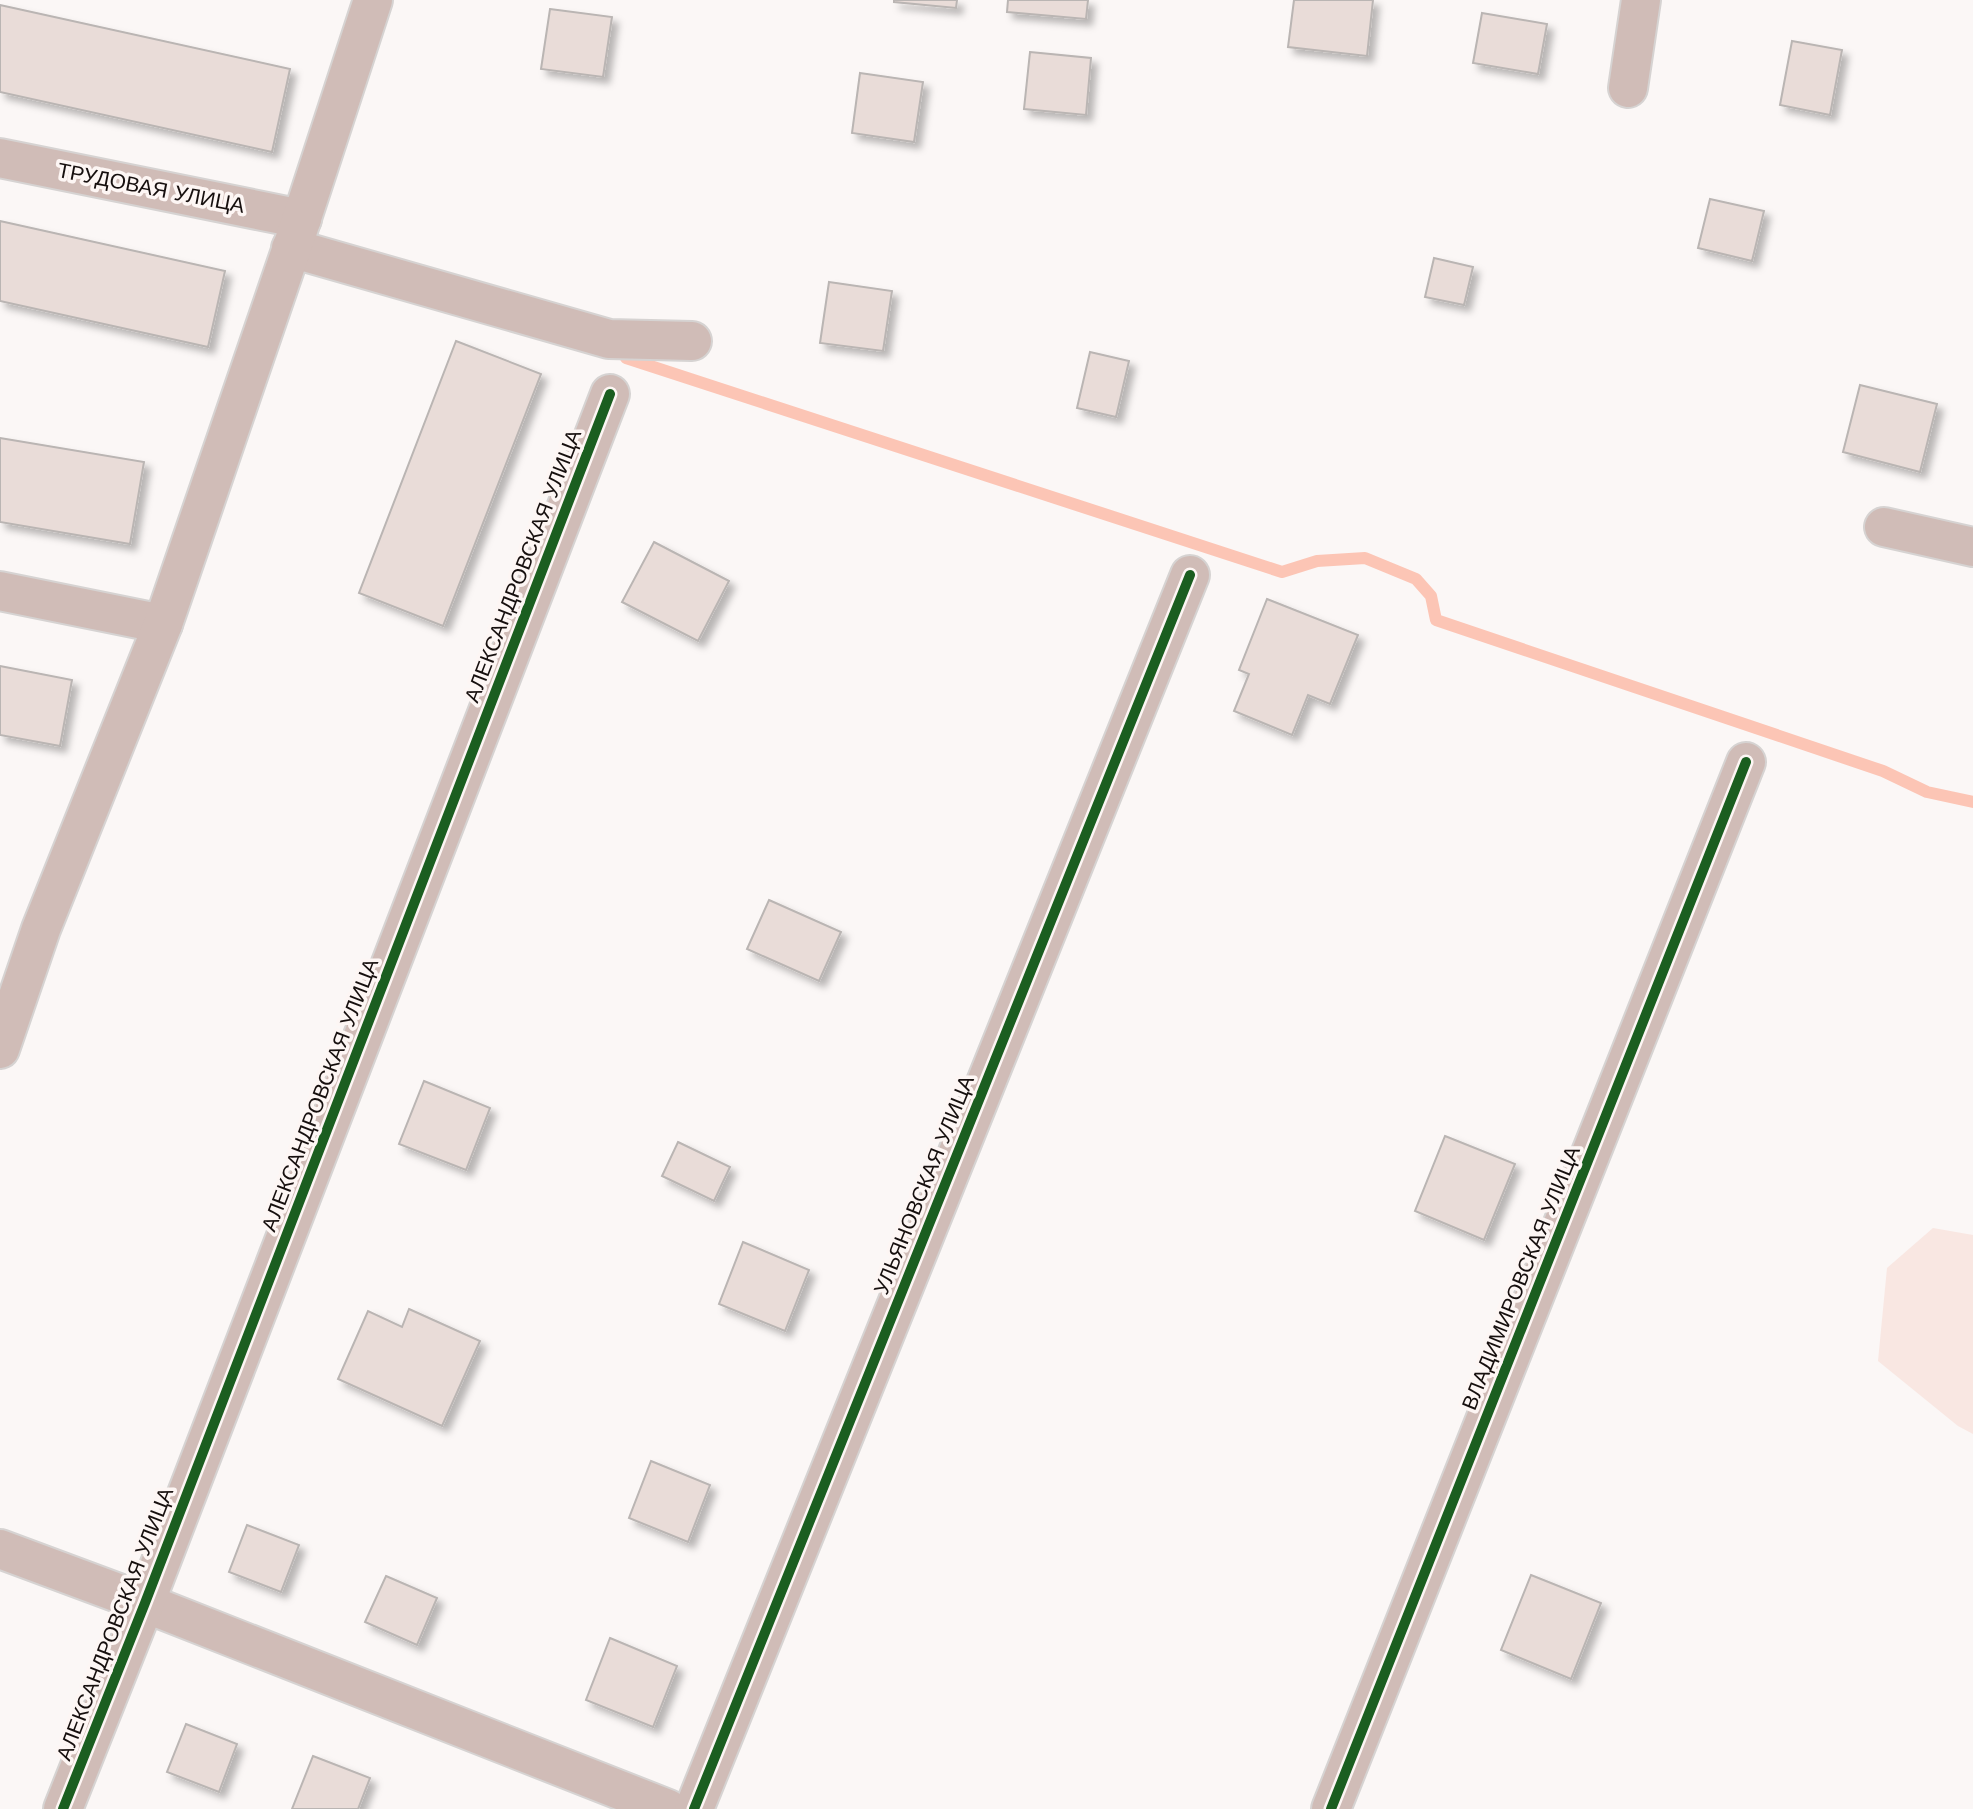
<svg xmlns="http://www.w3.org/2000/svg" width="1973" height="1809" font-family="'Work Sans',sans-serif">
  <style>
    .green { fill: #f9e7e2 }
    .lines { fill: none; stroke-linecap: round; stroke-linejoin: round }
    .stream { stroke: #fcc5b5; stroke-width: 12 }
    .building { fill: #e9dcd8; stroke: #bab5b3; stroke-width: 2; filter: url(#shadow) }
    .minor-casing { stroke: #d6d3d2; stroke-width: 42 }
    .minor { stroke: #d0bcb7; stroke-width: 38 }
    .cycleway-casing { stroke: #fdf6f4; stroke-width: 15 }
    .cycleway { stroke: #1b5e20; stroke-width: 10 }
    .labels { text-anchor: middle; stroke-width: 7; stroke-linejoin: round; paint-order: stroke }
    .street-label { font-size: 21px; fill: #160f0e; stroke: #fdf6f4 }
  </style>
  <defs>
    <filter id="shadow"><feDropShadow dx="6" dy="6" stdDeviation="3.5" flood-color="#0004"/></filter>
  </defs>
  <rect width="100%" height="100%" fill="#fbf7f6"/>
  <path class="green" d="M1933 1228 1973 1235V1434L1958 1426 1878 1361 1887 1268Z"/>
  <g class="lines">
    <path class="stream" d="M626 358 1282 572 1317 561 1365 558 1416 579 1431 596 1436 620 1883 771 1927 792 1973 802"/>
  </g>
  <g class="building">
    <path d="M894 0H957L956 8 894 2Z"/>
    <path d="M1008 0H1088L1086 19 1007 12Z"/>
    <path d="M1294 0H1373L1367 56 1288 47Z"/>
    <path d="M0 5 290 69 272 152 0 92Z"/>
    <path d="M550 9 612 17 603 77 541 69Z"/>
    <path d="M1482 13 1547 24 1538 74 1473 63Z"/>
    <path d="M1792 41 1842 50 1830 115 1780 105Z"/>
    <path d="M1030 52 1091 58 1086 115 1024 109Z"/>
    <path d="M860 73 923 82 914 142 852 133Z"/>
    <path d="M1710 199 1764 211 1752 261 1698 248Z"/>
    <path d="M0 221 225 271 208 347 0 301Z"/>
    <path d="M1434 258 1473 267 1464 305 1425 297Z"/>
    <path d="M829 282 892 291 883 351 820 343Z"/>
    <path d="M456 341 541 374 443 626 359 593Z"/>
    <path d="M1090 352 1129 361 1116 417 1077 408Z"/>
    <path d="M1860 385 1937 404 1920 472 1843 452Z"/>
    <path d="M0 438 144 462 130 544 0 522Z"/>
    <path d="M654 542 729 581 698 641 622 602Z"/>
    <path d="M1267 599 1358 635 1330 704 1308 695 1292 735 1234 711 1249 674 1239 670Z"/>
    <path d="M0 666 72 680 60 746 0 735Z"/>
    <path d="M769 900 841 932 819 981 747 949Z"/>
    <path d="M424 1081 490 1108 466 1170 399 1144Z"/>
    <path d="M1445 1136 1515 1164 1484 1240 1415 1211Z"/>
    <path d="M678 1142 730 1167 714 1201 662 1176Z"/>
    <path d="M743 1242 809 1270 785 1331 719 1304Z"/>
    <path d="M409 1309 480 1341 442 1426 338 1379 368 1311 402 1327Z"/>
    <path d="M651 1461 710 1485 688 1542 629 1518Z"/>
    <path d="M247 1525 299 1545 281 1592 229 1572Z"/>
    <path d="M1531 1575 1601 1603 1571 1679 1501 1650Z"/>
    <path d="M386 1576 437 1598 417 1645 365 1622Z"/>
    <path d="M610 1638 677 1666 653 1727 586 1700Z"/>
    <path d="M186 1724 237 1744 219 1792 167 1772Z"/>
    <path d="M313 1756 370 1778 358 1809H292Z"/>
  </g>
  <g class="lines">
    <g class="minor-casing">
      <g id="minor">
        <path d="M1628 88 1641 0"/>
        <path d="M0 158 302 219"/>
        <path d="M291 248 609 339 692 341"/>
        <path d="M1884 527 1973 547"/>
        <path d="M0 591 163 624"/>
        <path d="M0 1049 41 929 163 624 299 227 373 0"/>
        <path d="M0 1549 145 1603 668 1809"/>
        <path d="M63 1809 145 1603 610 394"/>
        <path d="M694 1809 1190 575"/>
        <path d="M1331 1809 1746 762"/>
      </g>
    </g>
    <use href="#minor" class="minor"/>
    <g class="cycleway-casing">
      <g id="cycleway">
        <path d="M63 1809 145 1603 610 394"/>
        <path d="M694 1809 1190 575"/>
        <path d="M1331 1809 1746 762"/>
      </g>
    </g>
    <use href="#cycleway" class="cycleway"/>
  </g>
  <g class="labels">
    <g class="street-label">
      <text transform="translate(151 188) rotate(11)" y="7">ТРУДОВАЯ УЛИЦА</text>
      <text transform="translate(523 566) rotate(-69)" y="7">АЛЕКСАНДРОВСКАЯ УЛИЦА</text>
      <text transform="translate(320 1095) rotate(-69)" y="7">АЛЕКСАНДРОВСКАЯ УЛИЦА</text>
      <text transform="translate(924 1185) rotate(-68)" y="7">УЛЬЯНОВСКАЯ УЛИЦА</text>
      <text transform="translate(1521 1278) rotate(-68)" y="7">ВЛАДИМИРОВСКАЯ УЛИЦА</text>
      <text transform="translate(115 1624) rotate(-69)" y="7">АЛЕКСАНДРОВСКАЯ УЛИЦА</text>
    </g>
  </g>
</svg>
